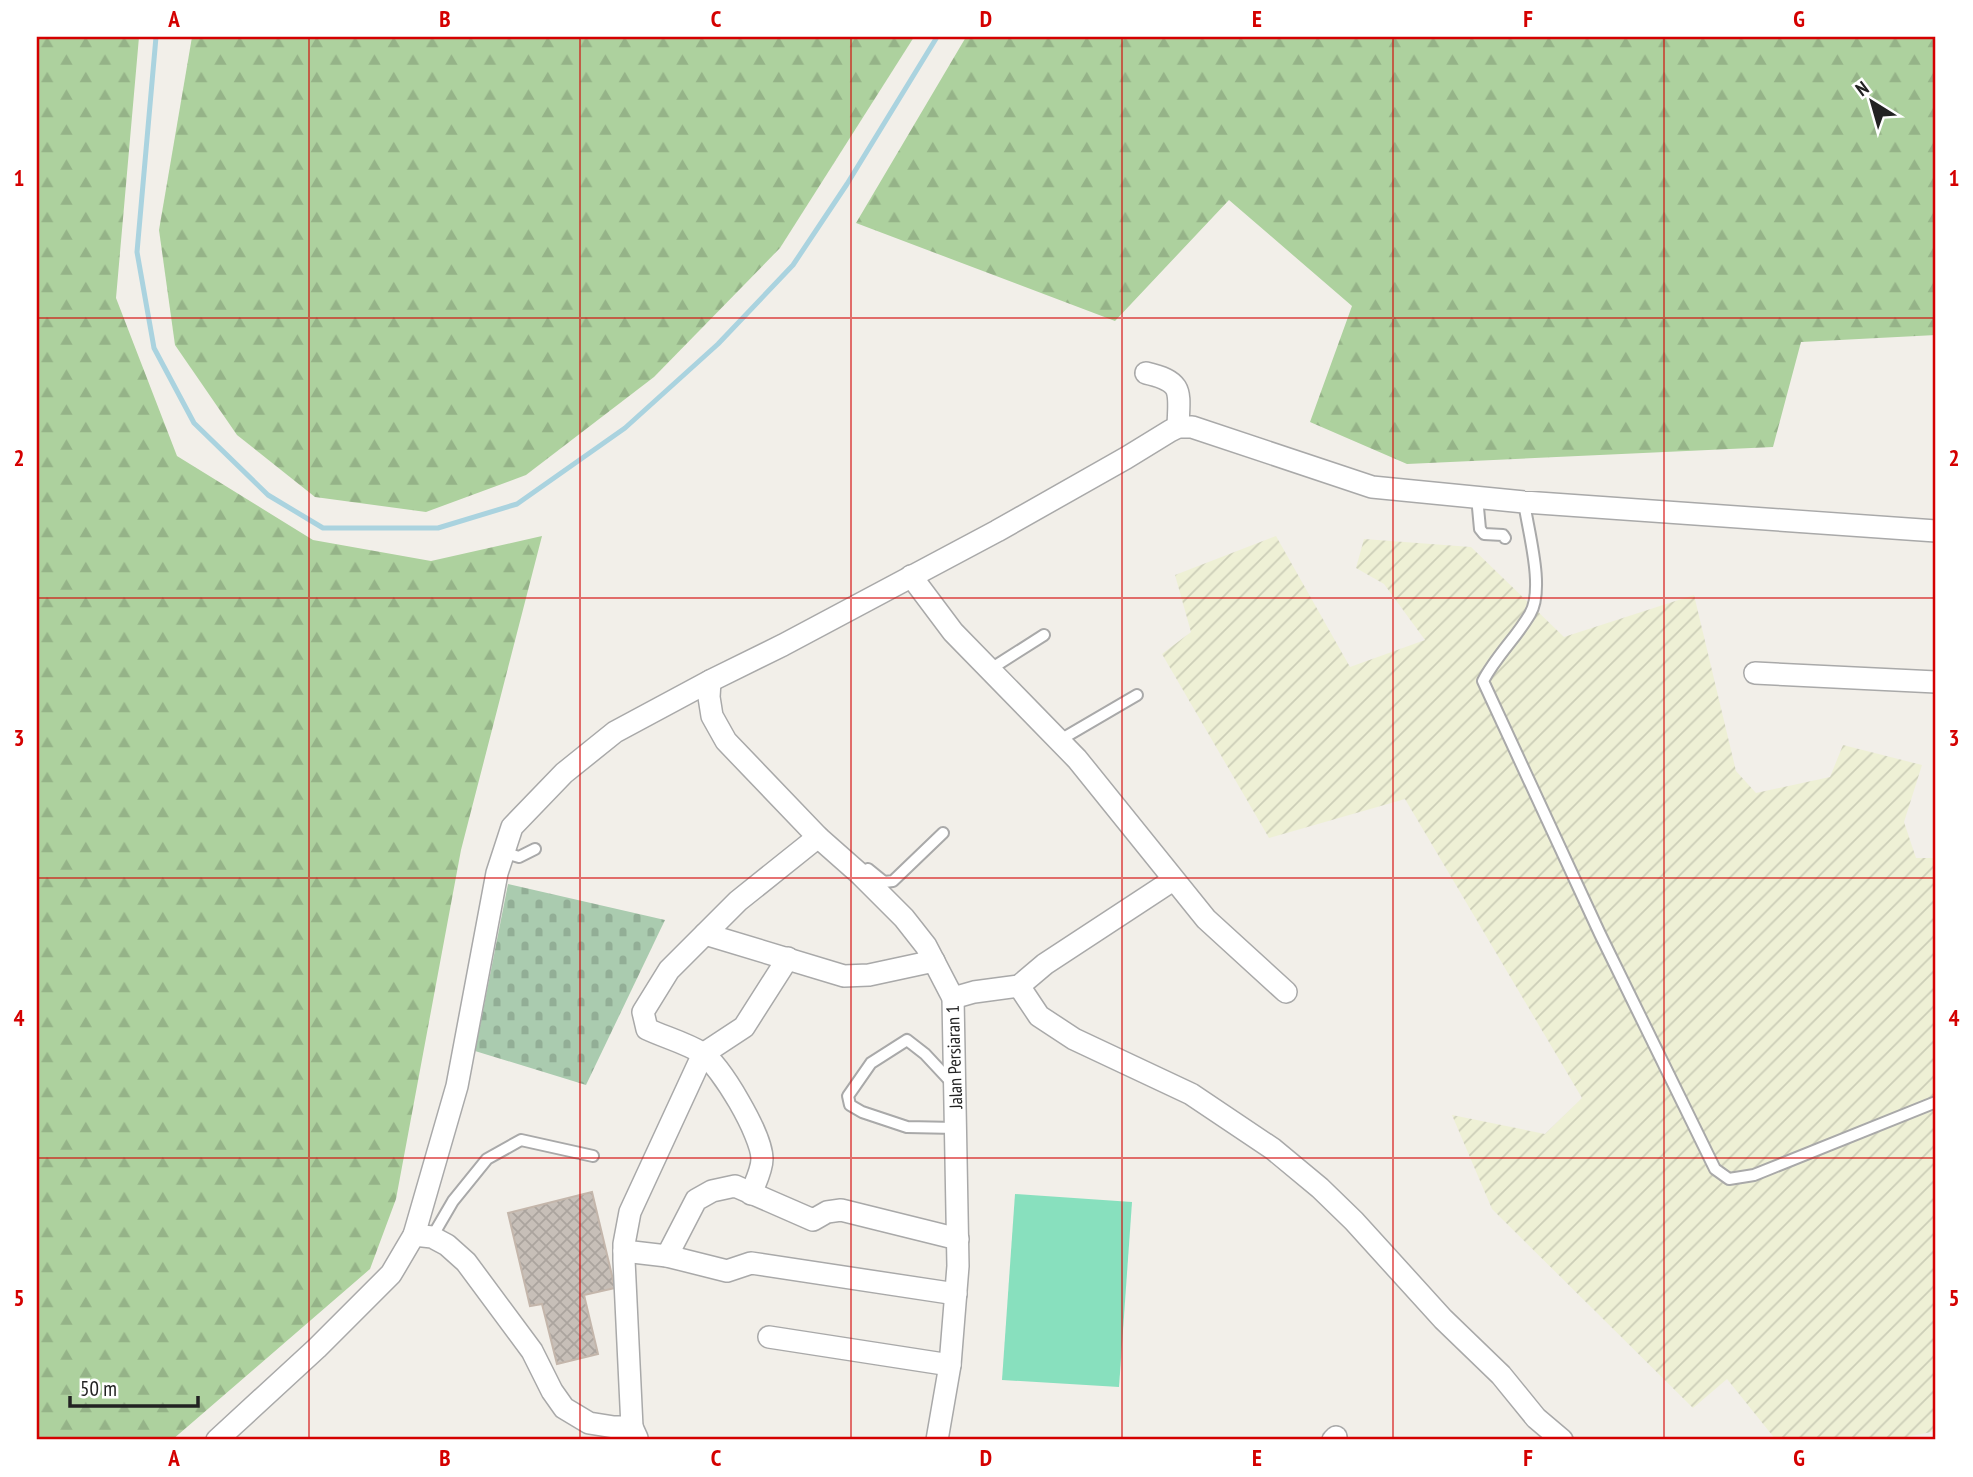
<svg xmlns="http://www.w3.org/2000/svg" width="1973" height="1477" font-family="'PT Sans Narrow',sans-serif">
<defs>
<pattern id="farmland-furrows" width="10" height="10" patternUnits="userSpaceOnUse" patternTransform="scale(1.75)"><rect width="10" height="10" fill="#eef0d5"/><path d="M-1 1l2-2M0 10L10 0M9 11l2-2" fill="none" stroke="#ccceb7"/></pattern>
<pattern id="forest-firs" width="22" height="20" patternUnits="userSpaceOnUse" patternTransform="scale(1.75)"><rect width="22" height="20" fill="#add19e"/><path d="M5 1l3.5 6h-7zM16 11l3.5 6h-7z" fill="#95b388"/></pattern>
<pattern id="cemetery-stones" width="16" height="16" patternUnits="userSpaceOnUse" patternTransform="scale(1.75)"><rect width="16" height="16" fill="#aacbaf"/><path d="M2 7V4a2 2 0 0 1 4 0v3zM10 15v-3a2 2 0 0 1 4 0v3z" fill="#92ae96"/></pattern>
<pattern id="building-cross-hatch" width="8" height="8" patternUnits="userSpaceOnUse" patternTransform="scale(1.75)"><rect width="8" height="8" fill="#c7bfb8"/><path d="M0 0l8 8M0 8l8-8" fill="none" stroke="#aba49e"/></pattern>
</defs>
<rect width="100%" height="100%" fill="#f2efe9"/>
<path fill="url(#farmland-furrows)" d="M1276 536 1350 667 1425 640 1384 584 1356 568 1364 539 1471 547 1564 637 1694 595 1736 771 1756 793 1830 777 1843 745 1922 765 1904 822 1916 858H1936V1431L1892 1440H1776L1727 1379 1693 1408 1492 1209 1452 1115 1545 1134 1582 1098 1405 799 1269 838 1162 654 1191 632 1175 575Z"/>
<g fill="url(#forest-firs)">
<path d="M37 37H139L116 298 177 456 313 540 431 561 542 536 461 850 396 1199 370 1269 172 1440H37Z"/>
<path d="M192 37H914L780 248 654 377 526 475 426 512 315 497 237 435 175 345 159 230Z"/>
<path d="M966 37H1936V335L1801 342 1773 447 1407 464 1310 422 1352 306 1229 200 1115 321 856 223Z"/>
</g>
<path fill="url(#cemetery-stones)" d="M508 884 665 920 586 1085 475 1051Z"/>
<path fill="#88e0be" d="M1015 1194 1132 1202 1119 1387 1002 1380Z"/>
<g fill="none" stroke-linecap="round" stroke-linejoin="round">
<path stroke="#aad3df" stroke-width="5" d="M156 37 137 252 154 348 194 423 268 495 323 528H438L517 504 625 428 718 344 793 265 847 184 937 37"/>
</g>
<path fill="url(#building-cross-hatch)" stroke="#c4b6ab" stroke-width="2" d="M592 1192 615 1288 584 1295 598 1354 557 1364 542 1304 530 1306 508 1213Z"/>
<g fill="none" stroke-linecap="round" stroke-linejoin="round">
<defs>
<g id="lane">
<path d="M1477 497 1480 529 1484 534 1503 535 1505 538"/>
<path d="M1524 502C1528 531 1545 589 1530 614 1516 638 1496 656 1483 681L1600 934 1715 1169 1729 1179 1754 1175 1936 1102"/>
<path d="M989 670 1044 635"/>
<path d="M1060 740 1137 695"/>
<path d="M502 852 519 857 535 849"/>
<path d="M868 869 884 882 893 881 943 833"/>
<path d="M953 1084 925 1054 907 1040 871 1063 848 1096 850 1105 862 1112 907 1127 956 1128"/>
<path d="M432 1237 453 1201 487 1159 521 1140 593 1156"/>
</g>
<g id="street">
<path d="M1146 373C1185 382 1179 392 1178 427"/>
<path d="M911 576 953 632 1077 759 1206 919 1286 992"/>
<path d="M1755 673 1936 682"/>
<path d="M710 681 709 697 712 716 726 741 818 837 861 875 904 918 926 946 953 998 958 1266 950 1365 937 1440"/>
<path d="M705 934 844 976 869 975 934 961"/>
<path d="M1019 986 1039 1016 1074 1039 1191 1094 1273 1149 1320 1188 1354 1221 1443 1319 1501 1375 1536 1418 1562 1440"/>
<path d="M953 998 974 992 1019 986 1045 964 1173 880"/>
<path d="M751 1194C755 1183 762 1170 762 1159 762 1135 721 1066 702 1053 686 1043 664 1037 647 1029L643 1012 669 970 738 901 818 837"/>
<path d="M414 1235 432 1237 447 1245 466 1262 532 1351 552 1391 564 1408 589 1423 614 1427H632L637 1438"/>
<path d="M624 1251 667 1256 727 1271 751 1263 956 1294"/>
<path d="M667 1256 696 1200 712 1191 735 1186 813 1220 827 1212 841 1210 958 1239"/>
<path d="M769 1337 950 1365"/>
<path d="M632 1427 624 1260V1244L630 1212 703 1054 744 1027 788 958"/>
<path d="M217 1440 317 1348 391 1274 414 1235 457 1086 497 873 512 827 564 773 615 732 710 681 783 645 997 531 1126 458 1170 431 1178 427H1192L1372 487 1524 502 1936 531"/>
<path d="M1333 1440 1336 1437"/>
</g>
</defs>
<use href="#lane" stroke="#a9a9a9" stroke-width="14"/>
<use href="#street" stroke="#a9a9a9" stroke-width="24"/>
<use href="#lane" stroke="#fff" stroke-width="10"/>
<use href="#street" stroke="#fff" stroke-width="21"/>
</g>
<path fill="none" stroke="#d40000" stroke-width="2" stroke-opacity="0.55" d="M309 37V1440M580 37V1440M851 37V1440M1122 37V1440M1393 37V1440M1664 37V1440M37 318H1936M37 598H1936M37 878H1936M37 1158H1936"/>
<g text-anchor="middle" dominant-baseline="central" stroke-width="5" stroke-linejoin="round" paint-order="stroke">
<g font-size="18" fill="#222" stroke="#fff">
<text transform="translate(954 1057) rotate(-92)">Jalan Persiaran 1</text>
</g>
</g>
<rect width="1973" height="1477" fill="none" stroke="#ffffff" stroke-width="77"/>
<g transform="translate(1872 102) rotate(323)" stroke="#ffffff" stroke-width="5" paint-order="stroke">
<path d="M0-5L12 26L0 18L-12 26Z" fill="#222222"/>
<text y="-10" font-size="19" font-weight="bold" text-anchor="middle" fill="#222222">N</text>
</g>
<path d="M70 1396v10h128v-10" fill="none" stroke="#222222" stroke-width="3.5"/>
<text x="80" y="1396" font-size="21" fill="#222222" stroke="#ffffff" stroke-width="5" paint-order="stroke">50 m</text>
<rect x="38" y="38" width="1896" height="1400" fill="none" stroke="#d40000" stroke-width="2.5"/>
<g font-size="23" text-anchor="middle" font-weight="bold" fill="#d40000">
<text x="174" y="27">A</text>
<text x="445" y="27">B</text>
<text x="716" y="27">C</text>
<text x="986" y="27">D</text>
<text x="1257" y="27">E</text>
<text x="1528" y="27">F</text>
<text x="1799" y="27">G</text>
<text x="19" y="186">1</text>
<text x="1954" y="186">1</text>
<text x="19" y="466">2</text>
<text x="1954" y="466">2</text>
<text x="19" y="746">3</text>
<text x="1954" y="746">3</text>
<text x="19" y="1026">4</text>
<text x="1954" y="1026">4</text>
<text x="19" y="1306">5</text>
<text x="1954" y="1306">5</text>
<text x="174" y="1466">A</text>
<text x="445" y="1466">B</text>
<text x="716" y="1466">C</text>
<text x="986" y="1466">D</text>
<text x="1257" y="1466">E</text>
<text x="1528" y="1466">F</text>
<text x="1799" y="1466">G</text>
</g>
</svg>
